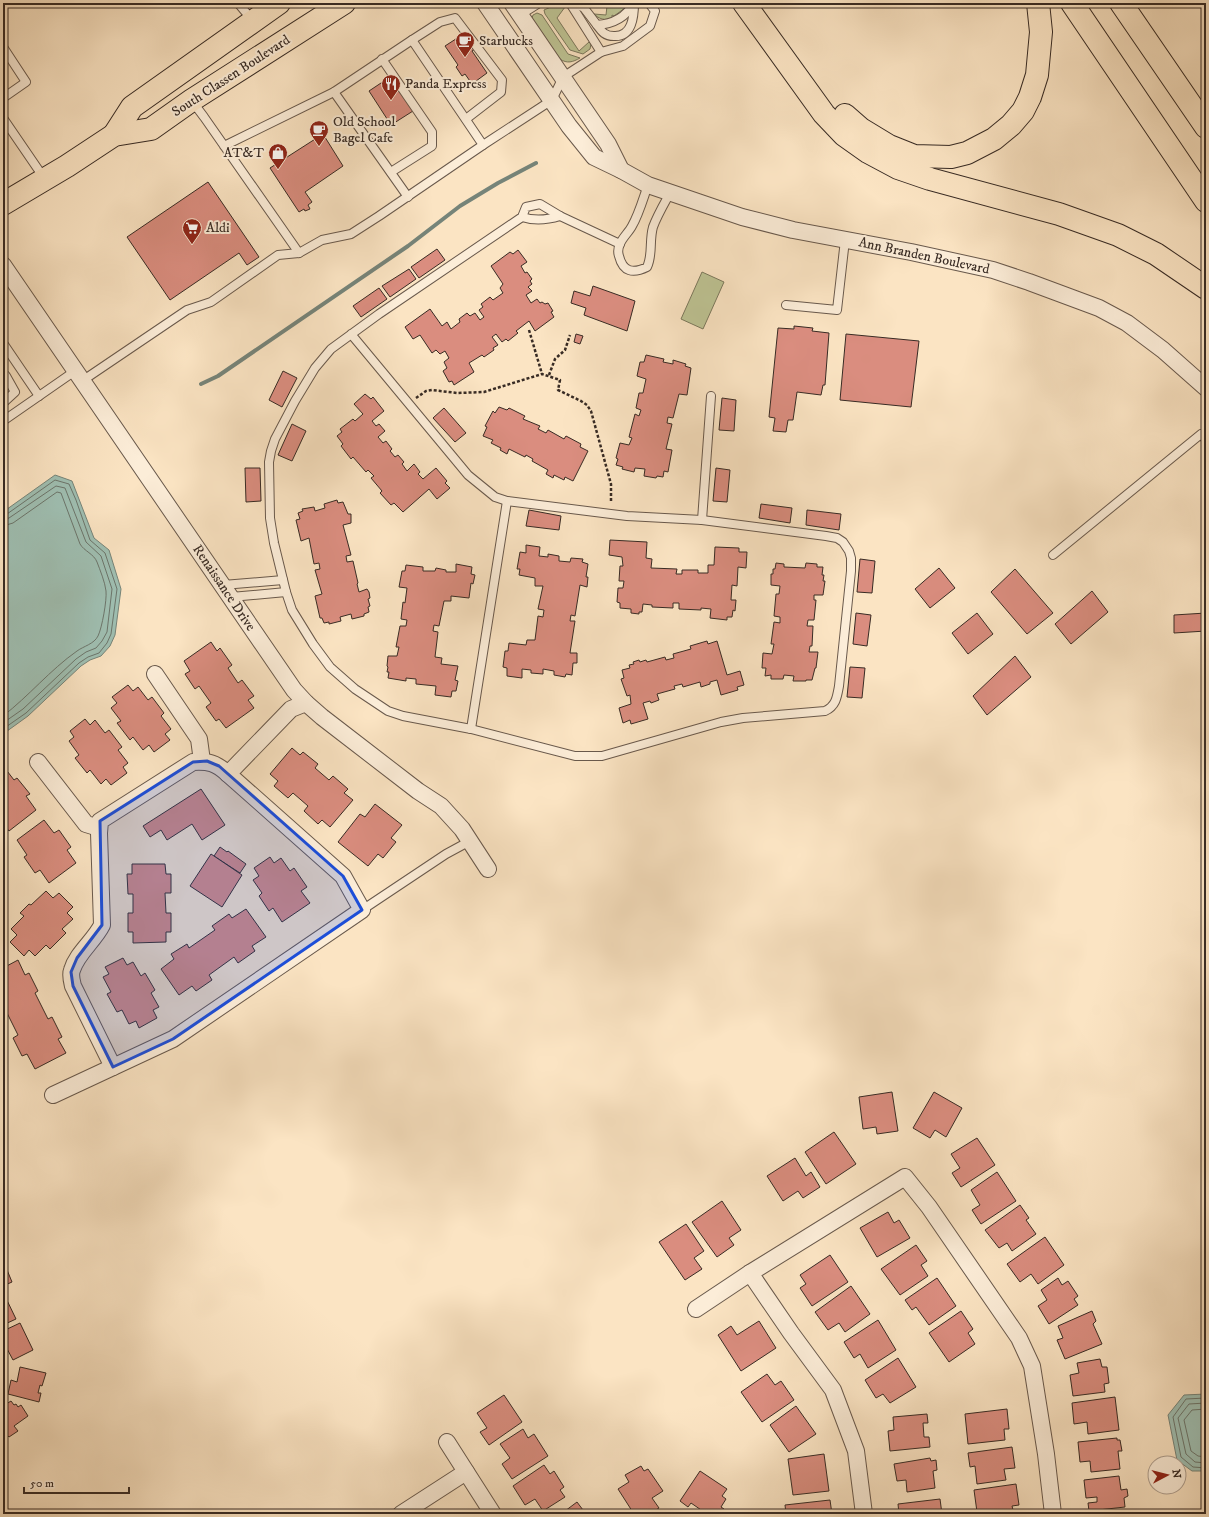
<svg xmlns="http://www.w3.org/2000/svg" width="1209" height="1517" font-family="'IM FELL DW Pica',serif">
<rect width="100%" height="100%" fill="#fbe4c3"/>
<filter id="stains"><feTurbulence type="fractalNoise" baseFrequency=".005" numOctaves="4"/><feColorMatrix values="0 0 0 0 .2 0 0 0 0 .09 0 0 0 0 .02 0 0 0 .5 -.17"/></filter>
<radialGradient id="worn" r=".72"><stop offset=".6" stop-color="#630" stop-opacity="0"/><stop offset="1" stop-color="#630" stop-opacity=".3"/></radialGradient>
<g fill="#bec494" stroke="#7b785c">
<path d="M611 3H628L625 8 614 16 612 15V18C605 21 599 19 594 14L606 15 607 6Z"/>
<path d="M562 4 564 5 565 7 557 18 579 51 589 42 591 44 590 49 583 54 570 50 545 14 544 10 553 6Z"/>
<path d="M537 13 542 15 568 54 580 58C573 62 567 64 560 59L532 18 533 15Z"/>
<path d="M702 272 724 282 703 329 681 319Z"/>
</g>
<g fill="#9fbfb2" stroke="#768479">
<path d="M55 475 72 481 94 538 109 550 121 589 115 635 110 646 101 656 90 660 81 666 28 716 3 734V512Z"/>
<path d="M1206 1394V1471H1192L1177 1460 1168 1415 1184 1395Z"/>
</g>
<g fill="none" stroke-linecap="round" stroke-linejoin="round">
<g stroke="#6c756b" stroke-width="1">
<path d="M3 515 7 514 55 480 69 484 76 500 90 540 105 553 117 589 111 634 107 643 99 653 88 657 79 663 26 713 3 729"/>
<path d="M3 520 9 518 56 486 65 488 86 542 101 556 112 589 107 632 102 641 96 648 86 652 76 659 23 709 3 723"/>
<path d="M3 526 13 523 57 492 61 493 80 544C84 551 94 554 97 562 100 570 105 582 106 591 107 600 102 628 98 636 94 644 84 646 77 651 50 670 29 696 3 716"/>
<path d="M1206 1398 1186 1399 1173 1417 1181 1457 1193 1467 1206 1468"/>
<path d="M1206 1403 1189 1404 1178 1418 1186 1454 1195 1462 1206 1463"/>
<path d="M1206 1409 1192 1410 1184 1420 1191 1451 1198 1456 1206 1457"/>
</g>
<path stroke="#768479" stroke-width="4" d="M201 384 218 376 408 246 460 206 498 183 536 163"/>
</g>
<g fill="#da8d7f" stroke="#382b24">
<path d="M462 35 468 44 471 43 475 49 472 51 487 73 472 84 465 74 462 76 456 67 458 65 445 46Z"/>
<path d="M390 77 413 111 391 125 369 91Z"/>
<path d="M323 134 343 166 305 192 312 202 308 205 310 209 305 211 304 209 299 212 270 168Z"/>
<path d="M208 182 259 257 247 265 239 253 170 300 127 237Z"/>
<path d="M437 249 445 260 419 278 411 267Z"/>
<path d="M518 250 527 262 521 266 525 273 527 272 532 279 530 281 532 284 528 287 532 291 526 295 531 303 537 299 540 303 542 302 545 304 548 303 553 311 551 312 554 317 535 331 529 321 516 331 518 333 508 341 506 339 502 342 496 334 492 337 498 345 493 348 494 350 484 357 482 355 469 363 474 372 454 385 452 381 449 382 443 371 447 368 444 362 449 358 445 351 440 354 436 350 432 353 420 335 413 339 405 327 430 309 442 326 447 322 451 329 460 322 459 319 467 313 470 316 475 313 480 320 484 317 479 310 483 307 481 304 490 297 493 300 503 293 500 288 503 284 491 266 510 252 513 254Z"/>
<path d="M409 269 416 279 390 297 382 286Z"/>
<path d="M593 286 635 301 627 331 584 315 586 308 571 303 574 291 590 296Z"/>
<path d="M379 288 387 299 361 317 353 306Z"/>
<path d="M794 326 813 328 812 331 829 333 825 385H823L821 395 797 392 793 420H788L786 432 773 431 775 418 769 417 778 328 794 329Z"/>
<path d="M576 334 583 336 580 344 574 342Z"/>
<path d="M846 334 919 341 911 407 840 400Z"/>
<path d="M646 355 664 359 663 362 673 364V360L686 364 685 366 691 368 687 395 679 394 673 418 668 417 667 423 672 424 666 449 672 450 668 472 664 471 663 477 657 476 656 478 644 476 645 469 635 468 634 472 622 469 623 467 616 465 618 459 616 458 620 443 629 445 632 438 629 437 635 414 639 416 641 410 636 408 639 393H643L646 379 637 376 640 362H644Z"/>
<path d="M283 371 297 378 282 407 269 400Z"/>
<path d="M365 394 371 399 373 397 384 411 372 421 376 426 379 424 385 431 378 437 383 443 386 441 392 449 390 451 395 457 398 455 404 462 402 464 407 471 414 464 420 472 418 474 423 479 436 468 447 481 445 483 450 488 437 499 429 489 403 512 394 503 391 505 380 493 382 491 371 478 374 476 368 470 366 472 353 457 351 459 341 446 343 444 337 436 342 432 340 429 353 419 355 421 363 414 354 404Z"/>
<path d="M722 398 736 400 734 431 719 430Z"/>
<path d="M499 407 507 410 509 408 525 416 523 419 540 426 538 429 546 433 548 430 564 439 566 436 581 444 580 447 588 451 573 481 565 477 564 480 554 475 553 478 546 474 548 470 532 461 533 459 526 455 525 457 509 449 507 454 500 450 501 448 491 443 493 440 483 436 487 427 485 426 493 411 495 413Z"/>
<path d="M444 408 466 433 455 442 433 418Z"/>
<path d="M292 424 306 431 292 461 278 455Z"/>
<path d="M245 468H260L261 501 246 502Z"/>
<path d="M716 468 730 470 727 502 713 501Z"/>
<path d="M337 500 338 503 343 502 348 514H351V523L343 525 351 555 346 556 347 562 353 561 358 583 357 584 359 592 367 589 369 592 370 598 368 599 370 606 368 607 369 612 364 614V616L352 619 351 614 340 617 341 621 329 624V622L324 623 322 618H320L315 596 322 594 315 570 320 569 319 563 314 564 309 538 301 541 296 520 300 519 298 513 303 511 302 509 314 507 315 511 325 508 324 504Z"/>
<path d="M761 504 792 508 790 523 759 518Z"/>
<path d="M529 510 561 516 559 530 526 526Z"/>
<path d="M807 510 841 514 839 530 806 525Z"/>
<path d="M610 540 647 542 646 558 652 559 651 568 677 569 676 574H682V570H698V573H708V565H714L715 547 739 548V552H747L746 568 738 567 737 586 732 585 731 600H736L735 611 733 610 732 617H727V620L710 618 711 609 701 608V610L679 609V603H673V608L652 607V605L643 604 642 612H639V614L631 613V609L620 608V603L617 602 618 588H623L624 581H619L620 566H623L622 557 609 555Z"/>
<path d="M526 545 540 547 539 556 548 557V554L559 556V561L570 562 571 558 583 559 582 562 588 564 586 577H588L587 587 580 585 575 616 571 615 570 621H575L570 653H577V663H573L572 675 566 674 565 677 554 675V671L543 669V674L531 673V670L522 669V678L507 676V668L503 667 505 651H508L509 643 526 645 527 640H535L538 616 543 617 544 610 538 609 543 586H535V578L519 575 520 569H517L520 552 526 553Z"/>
<path d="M860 559 875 561 872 593 857 592Z"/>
<path d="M776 563 784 564V567L805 568 806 563 817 564V567H823L822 575H824L823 581H825L823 595H814V600H816L814 620H808L807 626H813L812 646H810L809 652H818L816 668H815L812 680H806V681H793L794 676 784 675 783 679H771V675L765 676 766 668H762L763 653 772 654 774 644H771L774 622 780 623V617L774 616 776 594H779L780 586 771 585V574H773V569H775Z"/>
<path d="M456 564 472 567 471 574 475 575 473 584 471 583 469 598 451 596V601H444L439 626 434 625 433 631 438 632 435 657 442 658 441 664 458 666 455 680 458 681 456 691H452L451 697 435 695 436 686 416 684V679L406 678V681L388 678 389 672H387L388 667 387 666 388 656H397L399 647H396L400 626H406L407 620 401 619 403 602 405 603 407 588 399 587 402 571H405L406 565 423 567V571H435L436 568 446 570V572H456Z"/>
<path d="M939 568 955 588 930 608 915 589Z"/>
<path d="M1015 569 1053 613 1027 634 991 592Z"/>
<path d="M1092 591 1108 612 1071 644 1055 624Z"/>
<path d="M856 613 871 615 867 646 853 644Z"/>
<path d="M977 613 993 634 968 654 952 633Z"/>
<path d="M1206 613V631L1174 633V615Z"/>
<path d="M707 641 708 644 717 641 727 675 740 671 744 685 737 687 738 690 721 695 717 680 710 682V684L701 687 700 682 683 687 682 684 674 686 675 689 657 694 659 700 651 703 650 701 643 703 648 719 631 724 630 720 623 723 619 708 631 704 630 695 627 696 621 679 624 678 622 670 630 668 629 665 634 664 633 662 639 660 640 662 646 660 647 662 665 657 666 660 674 658 673 654 691 649 690 646Z"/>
<path d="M211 642 217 651 220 648 232 665 228 668 238 683 242 680 254 696 248 700 254 708 226 728 219 719 216 721 206 707 211 703 199 686 195 689 185 674 190 671 184 661Z"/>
<path d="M1015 656 1031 677 987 715 973 696Z"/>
<path d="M850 667 865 668 862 698 847 697Z"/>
<path d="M128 685 133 691 138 687 148 700 152 697 164 713 161 716 171 729 165 734 170 740 154 752 149 745 143 750 133 737 130 740 117 723 121 721 111 708 117 703 112 697Z"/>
<path d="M85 719 90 725 95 720 105 733 109 730 122 747 118 750 128 763 123 767 127 773 111 785 106 779 101 784 90 770 87 773 75 758 79 755 69 741 74 737 70 731Z"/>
<path d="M292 748 300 755 303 752 318 764 315 768 329 780 333 776 348 789 344 793 353 800 330 827 322 820 318 824 304 811 308 806 293 793 288 798 274 786 278 781 270 774Z"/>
<path d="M4 767 14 780 17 778 30 794 26 796 36 810 9 831 3 823Z"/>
<path d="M201 789 225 825 202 840 192 824 167 840 161 830 150 837 143 826Z"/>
<path d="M375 804 402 825 391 838 396 842 383 858 378 854 368 866 338 842 360 814 365 817Z"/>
<path d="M44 820 54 833 59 830 71 847 67 850 76 863 49 883 40 870 35 873 24 857 27 855 17 840Z"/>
<path d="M220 847 227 852 228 851 246 864 240 873 214 856Z"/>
<path d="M211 854 242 875 222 907 190 886Z"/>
<path d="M270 857 274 863 281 858 290 871 294 868 307 887 301 891 310 903 282 922 273 908 269 911 259 896 262 893 253 880 259 876 254 868Z"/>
<path d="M132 864H165L166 874H171V893H165L166 913H171V932H166V942L133 943V932H128V913H133V894H128L127 874H132Z"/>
<path d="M46 891 53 898 59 893 73 907 67 913 73 919 62 929 66 933 50 949 46 945 35 956 29 950 24 956 10 942 17 935 11 929 24 916 20 913 29 904 31 905Z"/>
<path d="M246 909 266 937 252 946 255 951 238 963 234 957 209 975 212 980 196 991 192 986 179 995 161 969 174 959 171 954 187 944 189 948 215 930 212 926 229 914 232 918Z"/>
<path d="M123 958 127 965 133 962 141 976 145 973 155 990 151 993 159 1007 153 1010 157 1018 139 1028 136 1021 129 1024 122 1010 117 1012 107 994 111 992 103 977 109 974 105 967Z"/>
<path d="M18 960 25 975 29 973 38 991 35 993 48 1019 52 1017 62 1037 58 1039 66 1053 35 1069 27 1054 22 1056 13 1038 18 1035 4 1007 3 1008V968Z"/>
<path d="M892 1092 898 1131 877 1134 876 1127 863 1129 859 1097Z"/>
<path d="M934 1092 962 1108 946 1137 935 1130 930 1138 913 1128Z"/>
<path d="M834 1132 856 1164 826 1184 805 1152Z"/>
<path d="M977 1138 995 1165 961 1187 952 1173 960 1168 951 1154Z"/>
<path d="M795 1158 806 1176 811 1172 820 1187 803 1198 798 1191 783 1201 767 1176Z"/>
<path d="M997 1172 1016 1201 981 1224 972 1210 980 1205 971 1190Z"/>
<path d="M722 1201 741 1230 729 1238 734 1245 717 1257 692 1222Z"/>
<path d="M1020 1205 1029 1218 1026 1220 1036 1234 1012 1251 1007 1243 999 1248 985 1230Z"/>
<path d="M888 1212 894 1223 899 1220 910 1238 877 1257 860 1228Z"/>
<path d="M686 1224 704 1251 694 1258 702 1269 685 1280 659 1242Z"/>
<path d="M1045 1237 1064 1265 1038 1284 1031 1274 1020 1282 1007 1264Z"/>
<path d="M916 1245 927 1261 921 1265 928 1276 900 1295 881 1269Z"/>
<path d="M830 1255 848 1282 812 1306 800 1288 806 1284 800 1275Z"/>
<path d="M5 1265 12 1282 3 1286V1266Z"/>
<path d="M937 1278 956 1306 929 1325 916 1307 912 1310 905 1300Z"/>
<path d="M1058 1278 1062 1285 1068 1281 1078 1296 1074 1299 1078 1305 1049 1324 1038 1306 1047 1300 1041 1290Z"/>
<path d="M851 1286 870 1314 845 1332 839 1323 828 1330 815 1312Z"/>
<path d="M3 1292 16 1319 3 1325Z"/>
<path d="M961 1311 973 1329 968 1333 975 1344 949 1362 929 1333Z"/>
<path d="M1092 1311 1096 1321 1093 1324 1102 1344 1065 1359 1057 1340 1063 1338 1058 1326Z"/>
<path d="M878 1320 896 1350 868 1368 860 1354 854 1358 844 1342Z"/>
<path d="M759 1321 776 1348 741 1371 718 1335 731 1326 737 1335Z"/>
<path d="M20 1323 33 1350 13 1360 5 1345 3 1346V1331Z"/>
<path d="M898 1358 916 1387 890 1403 883 1394 876 1398 865 1380Z"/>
<path d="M1100 1359 1102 1367H1107L1109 1383 1104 1384 1105 1392 1073 1396 1070 1375 1079 1373 1077 1363Z"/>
<path d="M20 1367 46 1373 42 1386 40 1385 38 1393H41L39 1402 8 1394 11 1380 17 1382Z"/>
<path d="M767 1374 775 1385 781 1381 794 1400 762 1422 741 1392Z"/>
<path d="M504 1395 522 1422 489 1445 480 1432 487 1428 477 1413Z"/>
<path d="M1115 1397 1119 1430 1088 1434 1087 1422 1074 1424 1072 1403Z"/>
<path d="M11 1401 14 1405 16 1404 18 1407 21 1405 28 1416 14 1426 18 1431 9 1437 6 1434 3 1436V1406Z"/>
<path d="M796 1406 816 1434 789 1452 770 1425Z"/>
<path d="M1007 1409 1009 1429H1004L1005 1440 968 1444 965 1414Z"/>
<path d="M927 1414 928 1423H923L924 1437H929L930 1447 890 1451 888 1431 894 1430 893 1417Z"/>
<path d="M523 1429 528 1438 534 1434 548 1456 512 1479 502 1464 510 1458 500 1444Z"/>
<path d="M1117 1438V1440H1120L1122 1451H1118L1120 1469 1091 1472 1090 1461 1080 1462 1078 1442Z"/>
<path d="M1012 1447 1015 1468 1004 1469 1006 1480 977 1484 975 1466 970 1467 968 1453Z"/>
<path d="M824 1454 829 1491 793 1495 788 1459Z"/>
<path d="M930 1458 931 1461 936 1460 937 1470 933 1471 935 1488 907 1492 906 1480 897 1481 894 1464Z"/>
<path d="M544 1465 550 1474 554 1471 564 1487 560 1490 565 1497 543 1511 535 1499 525 1505 513 1486Z"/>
<path d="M641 1466 644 1471 648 1469 663 1491 652 1498 659 1508 649 1514H634L618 1489 629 1482 625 1475Z"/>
<path d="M700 1471 727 1489 722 1496 726 1499 721 1507 724 1509 720 1514H707L691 1503 688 1507 680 1501Z"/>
<path d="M1119 1476 1121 1490 1127 1489 1128 1496 1124 1498 1125 1507 1089 1511 1088 1503 1097 1502V1497L1086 1498 1084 1480Z"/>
<path d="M1016 1484 1019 1505 1012 1506 1014 1514H982V1512H977L974 1490Z"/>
<path d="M940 1499 942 1514H899L898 1504Z"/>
<path d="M830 1500 832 1514H786L785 1505Z"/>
<path d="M577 1502 586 1514H561Z"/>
</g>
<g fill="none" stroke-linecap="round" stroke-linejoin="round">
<defs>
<g id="lane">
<path d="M238 3 253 21"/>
<path d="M570 3 601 52"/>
<path d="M574 3 584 8 597 25C613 24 626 17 634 3"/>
<path d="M520 15 539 3"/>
<path d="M597 25C602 32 605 36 614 36 632 37 634 17 634 3"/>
<path d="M412 40 440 22 455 18 502 80 501 92 466 119"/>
<path d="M3 47 26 82 3 98"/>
<path d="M382 59 432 132V146L391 172"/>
<path d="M334 92 408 197"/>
<path d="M192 101 204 117 299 253 322 240 351 234 379 216 483 145 412 40 334 92 224 146"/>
<path d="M3 118 44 178"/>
<path d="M483 145 552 100 563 77 601 52 623 46 650 26 655 11 649 3"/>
<path d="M648 185C643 199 639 214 632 226 629 232 622 238 620 244 618 248 618 253 619 256 623 272 633 274 647 267 653 255 649 241 653 227 657 216 664 204 670 193"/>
<path d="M522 217C534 221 547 220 560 216"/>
<path d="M786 305 837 310 845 240"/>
<path d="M351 334 468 475 495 497 507 501 627 516 702 520 826 536 837 538 843 542 849 551 851 558V571L839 686C837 697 836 706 825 711L743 718 721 722 602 756H575L471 729 403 716 388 711 355 689 330 667 313 644 292 610 286 592 274 543 270 518 269 462 271 451 275 439 295 401 315 368 331 349 379 314 522 217 526 207 540 204 560 216 620 244"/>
<path d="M3 343 39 396"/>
<path d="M82 381 187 310 211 302 278 255 299 253"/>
<path d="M3 389 5 375"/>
<path d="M3 403 15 392 6 376"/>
<path d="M3 421 75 371"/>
<path d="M702 520 711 396"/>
<path d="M1053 555 1201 434 1206 440"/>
<path d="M223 585 283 580"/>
<path d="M231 597 286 592"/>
<path d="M471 729 507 501"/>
<path d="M362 910 446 854 470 841"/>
</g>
<g id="street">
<path d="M485 3 569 126 594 157 621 170 648 185 742 217 793 230 911 252 993 270 1029 282 1099 308 1127 323 1163 350 1206 388"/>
<path d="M512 3 608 144 621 170"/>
<path d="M3 265 294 690 306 703 322 717 418 791 441 806 462 829 488 869"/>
<path d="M155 674 199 739 202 761"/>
<path d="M38 762 86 824 99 828"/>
<path d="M113 1067 73 986C72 982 70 975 72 970 77 953 94 941 102 925L99 833 100 821 193 762C209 761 216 763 228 774"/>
<path d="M53 1095 173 1039 362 910 343 876 228 774 291 709 306 703"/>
<path d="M696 1309 750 1273"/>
<path d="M447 1442 493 1514"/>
<path d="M401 1514 466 1472"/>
<path d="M864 1514 856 1451 833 1390 791 1333 750 1273 905 1177 929 1207 1019 1338 1032 1366 1046 1454 1053 1514"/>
</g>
<g id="primary">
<path d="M114 135 132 107 279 3"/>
<path d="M3 204 67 166 114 135 151 129 192 100 344 3"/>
</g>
<g id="highway">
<path d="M744 3 824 114 844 135 868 152 898 168 930 179 1059 214 1118 235 1156 254 1206 288"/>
<path d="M1072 3 1206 201"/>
<path d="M1121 3 1206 127"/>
<path d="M845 115 861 129 889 146 914 156 951 157 967 153 994 139 1011 125 1023 111 1030 97 1037 75 1041 32 1038 3"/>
</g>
</defs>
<use href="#lane" stroke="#69594c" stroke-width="10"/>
<use href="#street" stroke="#69594c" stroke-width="18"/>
<use href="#primary" stroke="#382b24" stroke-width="24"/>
<use href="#highway" stroke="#382b24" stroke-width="24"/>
<g stroke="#382b24" stroke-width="2.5" stroke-dasharray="3 2" stroke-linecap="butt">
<path d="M529 330 542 374"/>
<path d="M549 375 555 359 565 350 570 335"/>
<path d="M416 398 426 391 432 390 457 393 484 392 542 374 560 380 558 390 581 401 587 405 591 411 611 484V503"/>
</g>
<use href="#lane" stroke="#fcedd8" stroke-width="8"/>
<use href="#street" stroke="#fcedd8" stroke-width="16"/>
<use href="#primary" stroke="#fbe4c3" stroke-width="22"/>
<use href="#highway" stroke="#fbe4c3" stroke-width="22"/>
</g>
<path fill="#1d4ed8" fill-opacity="0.2" stroke="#1d4ed8" stroke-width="3" stroke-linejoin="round" d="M207 761 219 766 343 876 362 910 173 1039 113 1067 73 986 71 972 77 958 102 925 100 821 193 762Z"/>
<defs>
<symbol id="cafe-pin" viewBox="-11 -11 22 30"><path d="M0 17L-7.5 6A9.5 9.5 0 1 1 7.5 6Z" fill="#8f2418" stroke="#fcedd8"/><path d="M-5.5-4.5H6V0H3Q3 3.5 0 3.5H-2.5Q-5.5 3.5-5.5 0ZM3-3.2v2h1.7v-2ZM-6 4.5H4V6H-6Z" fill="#fff"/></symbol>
<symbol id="restaurant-pin" viewBox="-11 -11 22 30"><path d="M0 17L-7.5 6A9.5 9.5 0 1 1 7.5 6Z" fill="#8f2418" stroke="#fcedd8"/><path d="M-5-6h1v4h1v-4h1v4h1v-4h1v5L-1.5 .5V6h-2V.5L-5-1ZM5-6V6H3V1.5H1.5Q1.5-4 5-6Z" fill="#fff"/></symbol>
<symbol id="shop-pin" viewBox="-11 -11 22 30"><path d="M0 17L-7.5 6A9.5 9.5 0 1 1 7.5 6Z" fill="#8f2418" stroke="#fcedd8"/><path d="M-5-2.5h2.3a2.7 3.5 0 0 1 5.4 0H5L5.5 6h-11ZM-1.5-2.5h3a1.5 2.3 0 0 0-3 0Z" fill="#fff"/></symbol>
<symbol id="supermarket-pin" viewBox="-11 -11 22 30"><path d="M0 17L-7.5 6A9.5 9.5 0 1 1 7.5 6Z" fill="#8f2418" stroke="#fcedd8"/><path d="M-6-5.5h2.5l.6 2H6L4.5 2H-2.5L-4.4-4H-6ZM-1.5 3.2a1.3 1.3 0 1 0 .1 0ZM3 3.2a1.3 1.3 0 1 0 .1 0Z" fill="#fff"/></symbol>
</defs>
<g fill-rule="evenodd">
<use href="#cafe-pin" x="454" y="30" width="22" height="30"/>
<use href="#restaurant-pin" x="380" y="73" width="22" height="30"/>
<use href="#cafe-pin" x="308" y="119" width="22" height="30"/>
<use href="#shop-pin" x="267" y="142" width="22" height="30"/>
<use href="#supermarket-pin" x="181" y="217" width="22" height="30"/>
</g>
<g text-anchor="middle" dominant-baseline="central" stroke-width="4" stroke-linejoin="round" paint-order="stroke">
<g font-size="14" fill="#382b24" stroke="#fcedd8" text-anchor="start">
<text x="479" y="41">Starbucks</text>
<text x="405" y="84">Panda Express</text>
<text x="333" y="122">Old School<tspan x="333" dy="16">Bagel Cafe</tspan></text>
<text x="264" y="153" text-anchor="end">AT&amp;T</text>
<text x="206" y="228">Aldi</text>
</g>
<g font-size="14" fill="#382b24" stroke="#fcedd8">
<text transform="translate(231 76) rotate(-33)">South Classen Boulevard</text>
<text transform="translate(924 256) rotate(12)">Ann Branden Boulevard</text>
<text transform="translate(224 588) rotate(56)">Renaissance Drive</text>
</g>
</g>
<rect width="1209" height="1517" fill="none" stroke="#fbe4c3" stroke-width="16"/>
<rect x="4" y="4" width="1201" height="1509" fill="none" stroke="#382b24" stroke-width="2"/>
<rect x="8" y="8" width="1193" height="1501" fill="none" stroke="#382b24"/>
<g transform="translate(1167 1475) rotate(83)"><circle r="19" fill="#fcedd8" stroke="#ae9f90"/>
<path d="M0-3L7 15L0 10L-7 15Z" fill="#8f2418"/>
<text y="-6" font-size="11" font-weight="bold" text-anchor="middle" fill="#382b24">N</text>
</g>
<path d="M24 1487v6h105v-6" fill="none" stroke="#382b24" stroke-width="2"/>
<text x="30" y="1487" font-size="12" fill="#382b24" stroke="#fcedd8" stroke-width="3" paint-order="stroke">50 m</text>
<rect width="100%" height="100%" filter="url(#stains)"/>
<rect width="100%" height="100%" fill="url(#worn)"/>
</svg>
